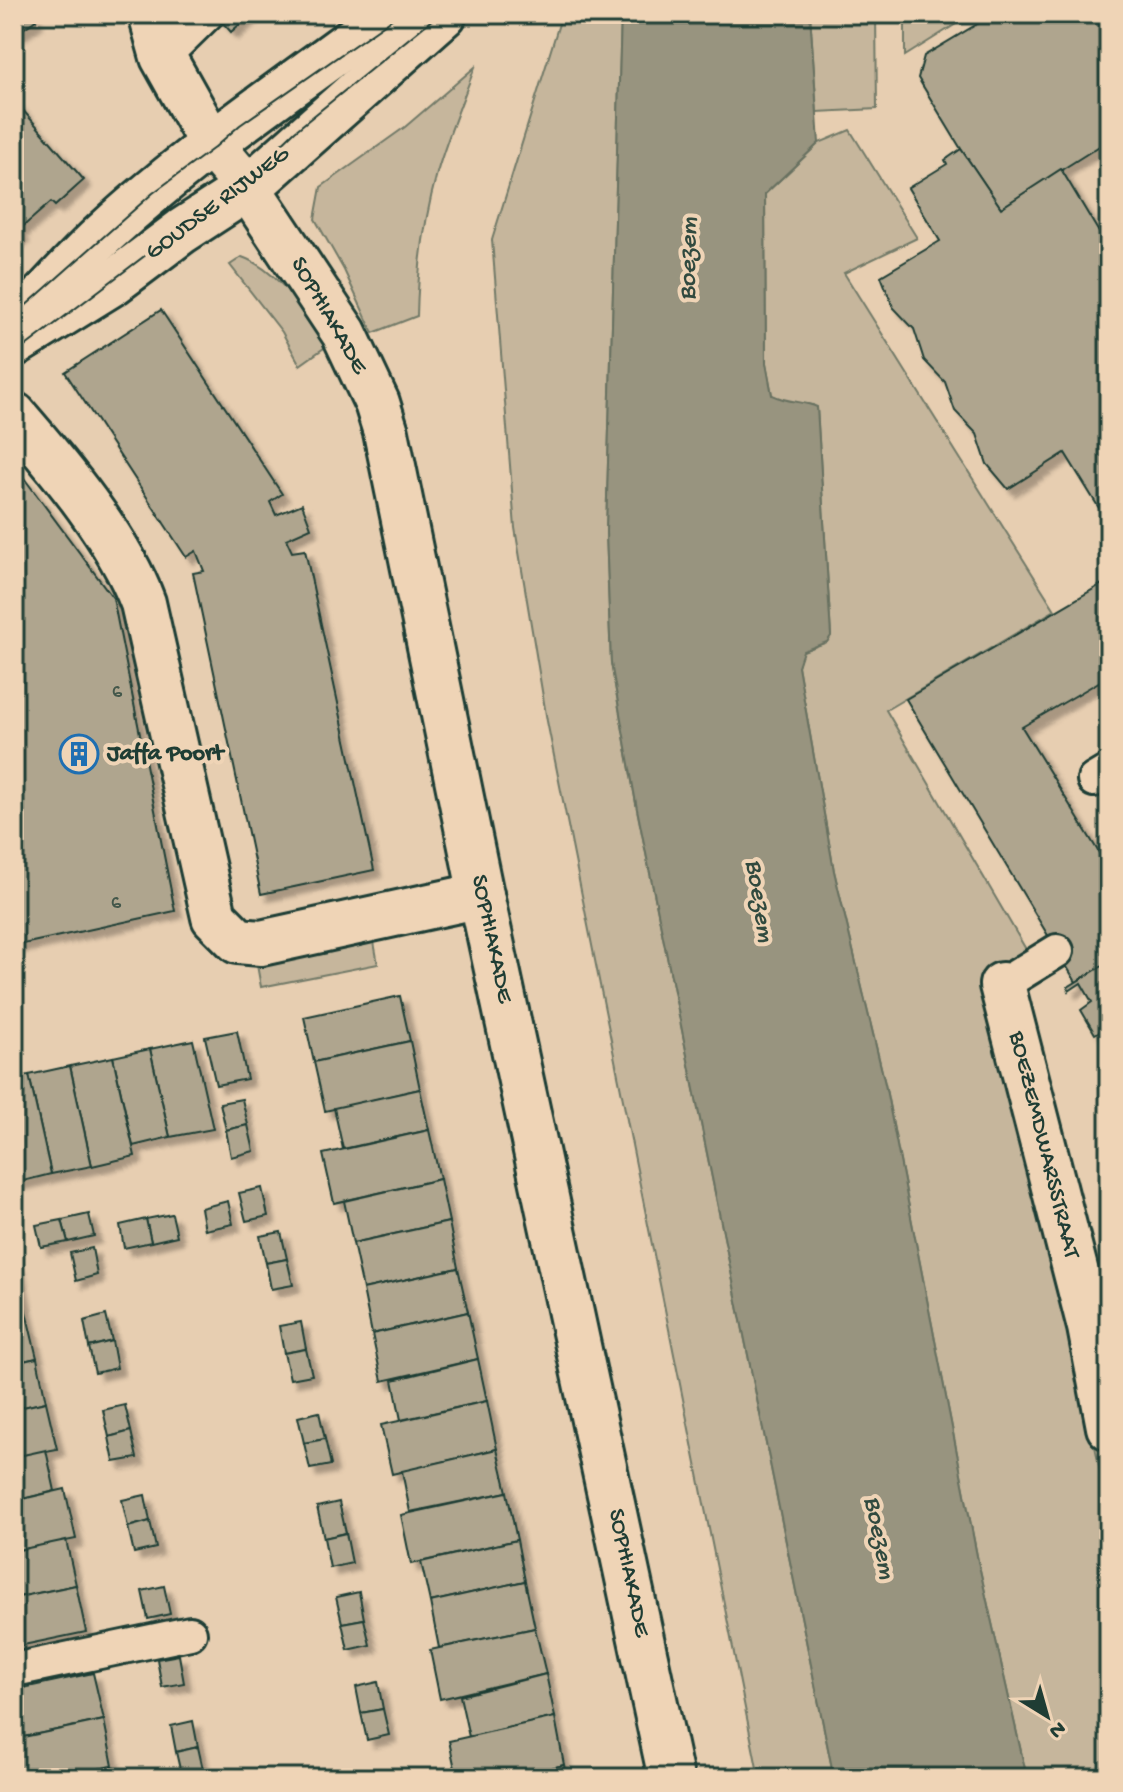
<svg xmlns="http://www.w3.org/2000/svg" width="1123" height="1792" font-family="'Gochi Hand',sans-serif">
<defs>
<filter id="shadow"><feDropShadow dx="7" dy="7" stdDeviation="2" flood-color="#0004"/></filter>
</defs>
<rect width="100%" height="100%" fill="#e7ceb1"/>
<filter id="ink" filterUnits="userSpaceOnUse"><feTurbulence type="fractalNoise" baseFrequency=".0125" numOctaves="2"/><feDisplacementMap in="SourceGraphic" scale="16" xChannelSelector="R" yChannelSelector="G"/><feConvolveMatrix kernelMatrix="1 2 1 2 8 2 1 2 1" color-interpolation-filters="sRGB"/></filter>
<g filter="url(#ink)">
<g fill="#c6b69c" stroke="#727a68" stroke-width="2">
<path d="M562 14H621L606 532 611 663 637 809 834 1778H759L547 721 515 528 492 240Z"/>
<path d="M810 14H876L877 109 817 112Z"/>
<path d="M905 14H972L905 56Z"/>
<path d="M475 67C462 102 447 138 437 173 424 220 418 267 417 316L373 333 344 270 315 219 321 187 405 127Z"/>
<path d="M850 130 917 238 844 273 1055 610 886 710 1031 958 998 1011 1053 1239 1109 1515V1778H1027L978 1561 885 1084 834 871 798 666 802 651 827 642 831 635 817 408 813 405 789 403 772 395 766 363 765 194 819 143Z"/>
<path d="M242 257C277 269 308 315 331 343L300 365 282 332 230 265Z"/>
<path d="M374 942 378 964 261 987 257 965Z"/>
</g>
<path fill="#98947f" stroke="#687161" stroke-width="2" d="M621 14H810L819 143 765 194 766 363 772 395C789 403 803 401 817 407L831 636 827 642 803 651 798 666 834 871 885 1084 978 1561 1027 1778H834L637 809 611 663 606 532Z"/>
<g fill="#afa58e" stroke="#1f3d34" stroke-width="2" filter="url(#shadow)">
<path d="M14 14H32L36 20 14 35Z"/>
<path d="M215 14H251L231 32Z"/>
<path d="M994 14H1102L1109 26V140L1001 208 961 149 918 78 924 56Z"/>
<path d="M14 100 84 180 55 206 51 202 19 230 22 235 14 242Z"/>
<path d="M961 149 1001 208 1061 169 1109 249V504L1099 508 1065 453 1008 489 987 464 977 434 955 411 945 382 924 360 914 329 893 307 881 276 940 241 908 188 947 164 945 160Z"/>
<path d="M161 310 282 494 270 502 276 515 302 504 311 528 286 539 292 552 305 550 374 870 261 894 193 573 204 571 196 551 186 557 65 372Z"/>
<path d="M24 478 113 598 175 911 14 946V487Z"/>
<path d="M1109 580V676L1022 727 1109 869V962L1076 982 906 699Z"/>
<path d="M1109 962V1030L1107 1027 1095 1034 1081 1010 1092 1002 1081 983 1069 991 1068 987Z"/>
<path d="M400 996 410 1041 314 1062 304 1017Z"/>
<path d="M237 1031 247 1079 216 1085 205 1037Z"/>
<path d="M193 1040 213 1129 170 1137 150 1049Z"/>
<path d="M410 1041 420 1089 325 1111 314 1062Z"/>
<path d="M150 1049 170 1137 133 1146 113 1057Z"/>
<path d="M113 1057 135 1156 92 1166 70 1066Z"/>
<path d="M70 1066 92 1166 51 1174 29 1075Z"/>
<path d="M29 1075 51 1174 15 1183 14 1078Z"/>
<path d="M420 1089 429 1130 343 1149 334 1108Z"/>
<path d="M242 1099 248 1125 226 1130 220 1103Z"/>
<path d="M248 1125 254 1151 231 1157 226 1130Z"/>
<path d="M429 1130 440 1179 334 1203 323 1154Z"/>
<path d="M440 1179 449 1222 353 1243 344 1201Z"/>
<path d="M262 1188 268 1216 246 1221 239 1193Z"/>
<path d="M228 1201 233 1224 205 1230 201 1208Z"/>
<path d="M89 1214 94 1236 68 1242 62 1220Z"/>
<path d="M172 1214 177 1236 151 1242 146 1219Z"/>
<path d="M146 1219 151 1242 124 1248 120 1225Z"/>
<path d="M62 1220 68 1242 41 1247 36 1225Z"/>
<path d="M449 1222 458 1268 363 1289 353 1243Z"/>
<path d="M281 1232 287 1259 266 1263 260 1236Z"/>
<path d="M92 1248 97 1275 76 1281 70 1253Z"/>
<path d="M287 1259 293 1285 271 1289 266 1263Z"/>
<path d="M14 1265H17L26 1312 14 1315Z"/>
<path d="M458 1268 468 1312 372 1334 363 1289Z"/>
<path d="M26 1312 37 1358 14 1363V1315Z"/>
<path d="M468 1312 478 1359 382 1381 372 1334Z"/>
<path d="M106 1315 112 1341 89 1347 84 1321Z"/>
<path d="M301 1322 306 1349 284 1353 279 1326Z"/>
<path d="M112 1341 117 1368 95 1373 89 1347Z"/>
<path d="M306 1349 312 1375 290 1379 284 1353Z"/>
<path d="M37 1358 46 1402 14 1409V1363Z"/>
<path d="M478 1359 487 1401 401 1420 393 1380Z"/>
<path d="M487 1401 497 1449 392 1474 381 1425Z"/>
<path d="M46 1402 57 1449 14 1457V1409Z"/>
<path d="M125 1405 131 1431 109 1437 103 1410Z"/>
<path d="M319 1412 325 1439 304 1443 298 1417Z"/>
<path d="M131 1431 137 1458 114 1462 109 1437Z"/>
<path d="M325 1439 331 1465 310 1469 304 1443Z"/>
<path d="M497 1449 507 1492 410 1512 402 1471Z"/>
<path d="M46 1450 55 1491 14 1501V1457Z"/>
<path d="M65 1489 76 1539 14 1551V1501Z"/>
<path d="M507 1492 517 1540 411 1564 401 1515Z"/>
<path d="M145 1495 150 1521 128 1527 122 1500Z"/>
<path d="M339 1502 346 1533 324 1538 317 1507Z"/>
<path d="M150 1521 156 1548 134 1553 128 1527Z"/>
<path d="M346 1533 352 1563 330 1568 324 1538Z"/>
<path d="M66 1540 76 1585 14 1598V1551Z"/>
<path d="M517 1540 525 1581 430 1602 421 1562Z"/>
<path d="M525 1581 535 1628 439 1648 430 1602Z"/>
<path d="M76 1585 86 1632 14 1647V1598Z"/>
<path d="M164 1586 170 1614 148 1619 142 1591Z"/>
<path d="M359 1592 364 1619 342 1623 336 1597Z"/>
<path d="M364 1619 370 1645 348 1650 342 1623Z"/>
<path d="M535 1628 546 1674 440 1699 430 1650Z"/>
<path d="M179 1655 184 1683 162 1687 157 1659Z"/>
<path d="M93 1673 104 1720 14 1739V1690Z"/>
<path d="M546 1674 555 1717 469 1737 460 1696Z"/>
<path d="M378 1682 383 1709 361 1713 356 1687Z"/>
<path d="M383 1709 389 1735 367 1740 361 1713Z"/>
<path d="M555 1717 564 1765 509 1778H457L449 1741Z"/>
<path d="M104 1720 113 1766 55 1778H14V1739Z"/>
<path d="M193 1721 198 1747 176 1752 171 1726Z"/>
<path d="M198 1747 204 1774 182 1778 176 1752Z"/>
<path d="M564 1765 567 1778H509Z"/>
<path d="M113 1766 116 1778H55Z"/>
</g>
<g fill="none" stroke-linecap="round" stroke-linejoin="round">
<defs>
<g id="lane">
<path d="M163 57 207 14"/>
<path d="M1094 780 1109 771"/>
<path d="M1002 985 1057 951"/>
<path d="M14 1670 190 1633"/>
</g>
<g id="street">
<path d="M151 14 163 57 214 148 248 188 344 333 377 403 386 432 481 895 671 1778"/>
<path d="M14 415C60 468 119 538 143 603L214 917 238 941 261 943 481 895"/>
<path d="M1002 985 1090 1327 1109 1427"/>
</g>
<g id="secondary">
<path d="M16 325C46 294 74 261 106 232 193 152 293 85 388 14"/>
<path d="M14 344 114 282 182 231 248 188 444 14"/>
</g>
</defs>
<use href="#lane" stroke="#1f3d34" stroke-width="38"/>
<use href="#street" stroke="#1f3d34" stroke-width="50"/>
<use href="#secondary" stroke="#1f3d34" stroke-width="50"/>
<use href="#lane" stroke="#efd4b6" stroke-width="32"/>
<use href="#street" stroke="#efd4b6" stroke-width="44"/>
<use href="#secondary" stroke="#efd4b6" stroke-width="44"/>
<g stroke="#1f3d34" stroke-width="2">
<path d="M14 316 153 193 214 148 240 125 399 14"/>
<path d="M14 355 242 182 295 131 439 14"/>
</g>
</g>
</g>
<defs>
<symbol id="building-ring" viewBox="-11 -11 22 22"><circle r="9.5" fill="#efd4b6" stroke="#1f6fb2" stroke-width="1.5"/><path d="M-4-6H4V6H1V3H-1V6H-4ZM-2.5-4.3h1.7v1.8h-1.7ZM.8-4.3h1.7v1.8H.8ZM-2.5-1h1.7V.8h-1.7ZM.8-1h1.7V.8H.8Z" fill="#1f6fb2"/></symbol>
</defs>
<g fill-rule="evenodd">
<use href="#building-ring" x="57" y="732" width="44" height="44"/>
</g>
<g text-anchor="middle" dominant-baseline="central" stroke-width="8" stroke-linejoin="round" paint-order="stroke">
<g font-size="20" fill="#43574a">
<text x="117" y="693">6</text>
<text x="116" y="904">6</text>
</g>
<g font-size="24" fill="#1f3d34" stroke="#efd4b6">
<text transform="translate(218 204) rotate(-37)">GOUDSE RIJWEG</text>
<text transform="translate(328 316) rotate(60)">SOPHIAKADE</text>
<text transform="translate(491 939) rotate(78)">SOPHIAKADE</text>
<text transform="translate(1043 1145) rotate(76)">BOEZEMDWARSSTRAAT</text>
<text transform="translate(628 1573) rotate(78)">SOPHIAKADE</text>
</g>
<g font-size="24" font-weight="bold" fill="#1f3d34" stroke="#efd4b6" text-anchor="start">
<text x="107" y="754">Jaffa Poort</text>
</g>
<g font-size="26" font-style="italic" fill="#314a3f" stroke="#efd4b6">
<text transform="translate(690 259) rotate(-89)">Boezem</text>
<text transform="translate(758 901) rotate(81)">Boezem</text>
<text transform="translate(878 1538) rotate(79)">Boezem</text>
</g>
</g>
<rect width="1123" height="1792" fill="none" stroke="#efd4b6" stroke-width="48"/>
<rect x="24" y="24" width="1075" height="1744" fill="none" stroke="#1f3d34" stroke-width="3" filter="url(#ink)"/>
<g transform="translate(1047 1716) rotate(143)" stroke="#efd4b6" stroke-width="6" paint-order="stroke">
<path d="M0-6L14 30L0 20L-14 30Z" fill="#1f3d34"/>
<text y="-12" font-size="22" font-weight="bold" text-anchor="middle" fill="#1f3d34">N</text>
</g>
</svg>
